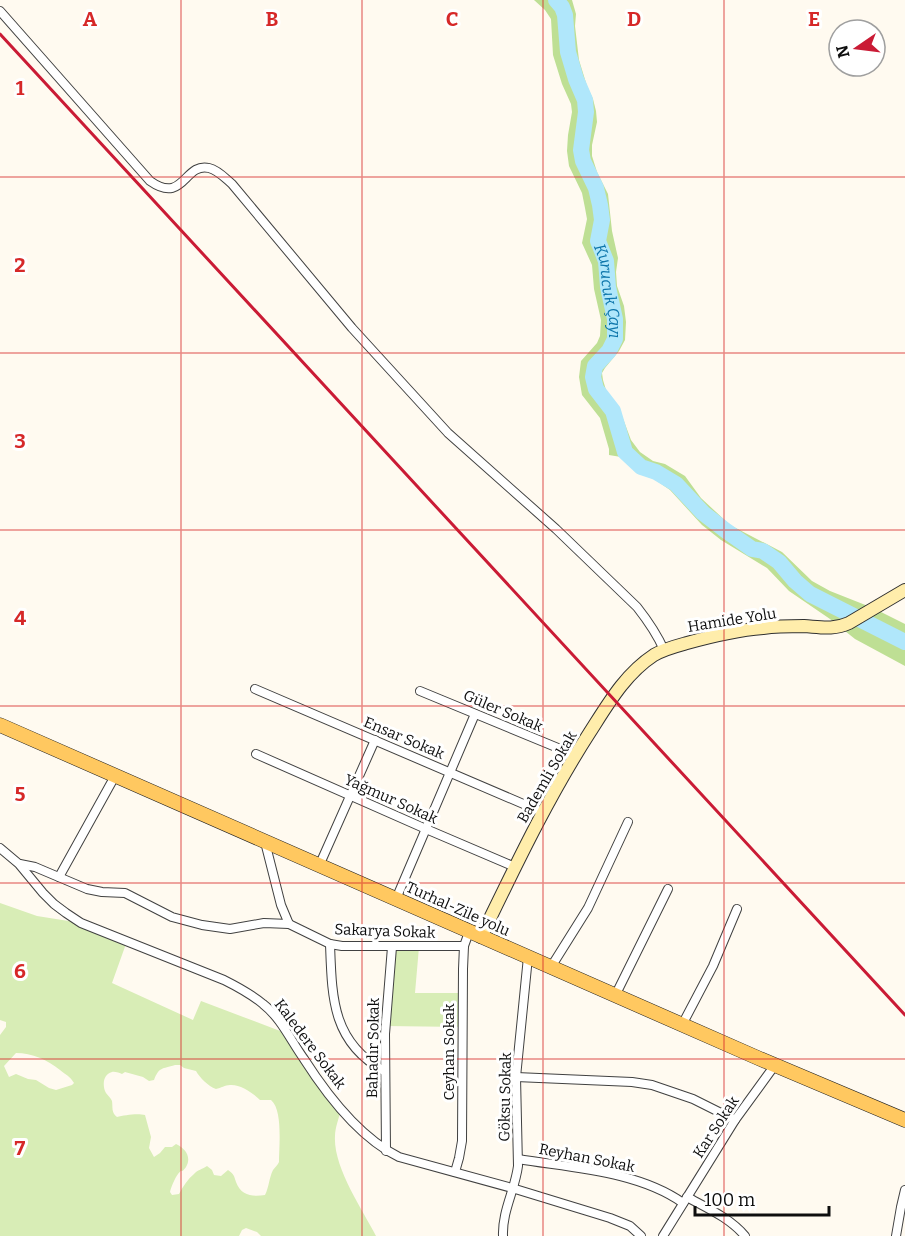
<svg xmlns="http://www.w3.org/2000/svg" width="905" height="1236" font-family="Bitter,serif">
<rect width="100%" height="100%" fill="#fffaf0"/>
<g fill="#d8edb6" fill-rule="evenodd">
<path d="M0 903 37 916 81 923 127 941 112 983 193 1020 201 1001 288 1034 341 1109C339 1118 335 1128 335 1136 333 1167 362 1209 376 1236H261L257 1232 246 1228 242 1230 239 1236H0V1035L6 1027V1022L0 1020ZM16 1053C32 1053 48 1060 60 1070 66 1075 70 1076 74 1083L72 1085 56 1090 49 1088 36 1080 28 1079 16 1074 9 1077 4 1066ZM175 1065H180L184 1068 196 1071C200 1078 208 1086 216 1089 221 1088 225 1085 230 1085 240 1084 253 1093 260 1100H271C283 1110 279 1146 279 1162 278 1165 275 1167 273 1170 269 1178 269 1187 265 1195 253 1197 241 1196 236 1182 234 1176 234 1174 228 1170L221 1176 214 1175 212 1170 207 1166C203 1169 197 1170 194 1174 188 1179 183 1186 179 1194L172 1195 170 1192C171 1187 175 1178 178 1174 184 1167 180 1175 186 1167 192 1157 185 1148 176 1144L172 1147H165L160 1153 154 1157 149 1148 151 1137 145 1115C138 1113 124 1115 117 1117 111 1112 113 1108 112 1101 111 1098 108 1096 106 1093 102 1086 103 1074 112 1072 114 1071 120 1073 122 1074L125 1072 143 1077 149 1081 154 1080C159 1067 162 1069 175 1065Z"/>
<path d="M392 947H419L415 993H463V1027L385 1026Z"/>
</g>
<path fill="#bedf94" d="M534 0H572L576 14 575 26 579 60 587 86 593 99 596 111 597 122 592 145V156L597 172 608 194 612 231 618 258 616 272 617 286 624 306 626 322 625 340 619 351 605 368 602 373 603 380 606 390 619 408 631 440 640 452 653 461 665 464 685 476 701 498 730 525 782 552 812 581 830 591 873 608 905 624V666L855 639 830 619 789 591 767 568 721 540 702 525 670 490 654 479 638 473 621 457 609 455V449L600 418 582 395 579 377 581 361 597 343 600 336 601 320 594 289 592 265 582 243 587 219 585 208 582 193 569 166 567 151 568 135 572 112 571 104 562 84 553 55 551 19 545 10Z"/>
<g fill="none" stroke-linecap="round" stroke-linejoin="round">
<path stroke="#b0e7fb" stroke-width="16" id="s1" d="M556 0 562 7 565 15 568 52 576 79 585 100 586 112 581 150 583 161 596 188 600 205 602 220 598 241 606 261 608 287 615 319V339L609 351 595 366 593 377 596 389 613 411 625 452 641 467 656 472 676 484 703 513 725 530 752 549 763 551 779 562 795 581 810 594 905 642"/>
<defs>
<g id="street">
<path d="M0 11 150 181C184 205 184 162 209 168 218 170 225 178 232 184L352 328 448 433 556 529 637 607C648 621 657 634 664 650"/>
<path d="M255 689 542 812"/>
<path d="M420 691 575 755"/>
<path d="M256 754 426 829 515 867"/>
<path d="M265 842 281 905 289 924 330 944 342 946H464"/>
<path d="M0 848 19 864 43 893 54 904 66 913 81 923 224 980C238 987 251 994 263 1004 281 1018 291 1041 304 1059 327 1095 360 1138 399 1157L512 1188 610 1218 630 1226 641 1236"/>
<path d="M20 864 35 867 87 889 102 892 125 893 172 917 202 925 230 929 264 923 289 924"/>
<path d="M319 866 375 740"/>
<path d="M59 877 115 776"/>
<path d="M396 899 475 714"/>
<path d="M330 944C332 998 332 1042 384 1071"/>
<path d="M551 967 588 908 628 822"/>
<path d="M615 996 668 889"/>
<path d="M682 1025 713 966 737 909"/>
<path d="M516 1077 632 1082 652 1085 693 1099 735 1120"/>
<path d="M386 1151 385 1034 392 947"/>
<path d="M518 1159C572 1168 638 1171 683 1203"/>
<path d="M455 1172 459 1158 462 1141 463 969 464 946 469 932"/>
<path d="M687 1197C707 1208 730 1218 745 1236"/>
<path d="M503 1236C502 1211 515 1190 518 1166L516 1077 528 957"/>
<path d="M663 1236 735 1120 775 1065"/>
<path d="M896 1236 901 1207 905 1190"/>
</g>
<path id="secondary" d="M481 937C515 867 548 797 590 732 608 704 625 674 654 655 664 649 676 646 687 643 712 636 738 630 763 628 777 626 791 626 804 626 820 627 834 630 849 623L905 590"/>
<path id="primary" d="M0 725 758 1058 905 1120"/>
</defs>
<use href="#street" stroke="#414141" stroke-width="10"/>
<use href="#secondary" stroke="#303030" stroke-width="14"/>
<use href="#primary" stroke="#1f1f1f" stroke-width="15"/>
<use href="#street" stroke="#fff" stroke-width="8"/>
<use href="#secondary" stroke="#ffedab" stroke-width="12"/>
<use href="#primary" stroke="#ffc860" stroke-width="14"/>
<path stroke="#ca1b35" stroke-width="3" d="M0 34 905 1015"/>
</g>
<path fill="none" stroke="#d62828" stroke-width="1.5" stroke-opacity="0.55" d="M181 0V1236M362 0V1236M543 0V1236M724 0V1236M0 177H905M0 353H905M0 530H905M0 706H905M0 883H905M0 1059H905"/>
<g text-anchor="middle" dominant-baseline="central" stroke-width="6" stroke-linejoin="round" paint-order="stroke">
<g font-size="15" fill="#0e0e0e" stroke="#fff">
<text transform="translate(732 620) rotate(-9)">Hamide Yolu</text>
<text transform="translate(503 711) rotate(23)">Güler Sokak</text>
<text transform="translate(404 738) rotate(23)">Ensar Sokak</text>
<text transform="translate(547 777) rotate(-60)">Bademli Sokak</text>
<text transform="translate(391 799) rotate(24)">Yağmur Sokak</text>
<text transform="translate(458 909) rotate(24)">Turhal-Zile yolu</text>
<text transform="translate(385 931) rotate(2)">Sakarya Sokak</text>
<text transform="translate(310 1044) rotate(53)">Kaledere Sokak</text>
<text transform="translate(373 1048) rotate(-89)">Bahadır Sokak</text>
<text transform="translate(449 1052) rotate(-90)">Ceyhan Sokak</text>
<text transform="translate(505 1097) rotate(-89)">Göksu Sokak</text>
<text transform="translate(716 1127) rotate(-57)">Kar Sokak</text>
<text transform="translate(587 1158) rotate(11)">Reyhan Sokak</text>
</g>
<g font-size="16" font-style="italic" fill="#0d76ab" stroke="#fff">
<text stroke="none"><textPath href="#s1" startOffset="303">Kurucuk Çayı</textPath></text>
</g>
</g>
<g font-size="20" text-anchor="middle" font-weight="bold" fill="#d62828" stroke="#fff" stroke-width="6" stroke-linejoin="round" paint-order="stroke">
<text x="90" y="26">A</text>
<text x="272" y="26">B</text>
<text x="452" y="26">C</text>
<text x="634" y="26">D</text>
<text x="814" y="26">E</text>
<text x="20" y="95">1</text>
<text x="20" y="272">2</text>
<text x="20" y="448">3</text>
<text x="20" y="625">4</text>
<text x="20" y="801">5</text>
<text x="20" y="978">6</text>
<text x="20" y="1155">7</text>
</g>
<g transform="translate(857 48) rotate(256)"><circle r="28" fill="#ffffff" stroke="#9f9f9f" stroke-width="1.5"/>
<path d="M0-4.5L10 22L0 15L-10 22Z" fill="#ca1b35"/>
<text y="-9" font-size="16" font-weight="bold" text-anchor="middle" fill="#0e0e0e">N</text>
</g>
<path d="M695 1206v9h134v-9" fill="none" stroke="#0e0e0e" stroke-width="3"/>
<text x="704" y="1206" font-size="18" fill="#0e0e0e" stroke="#ffffff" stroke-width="4.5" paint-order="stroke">100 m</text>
</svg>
